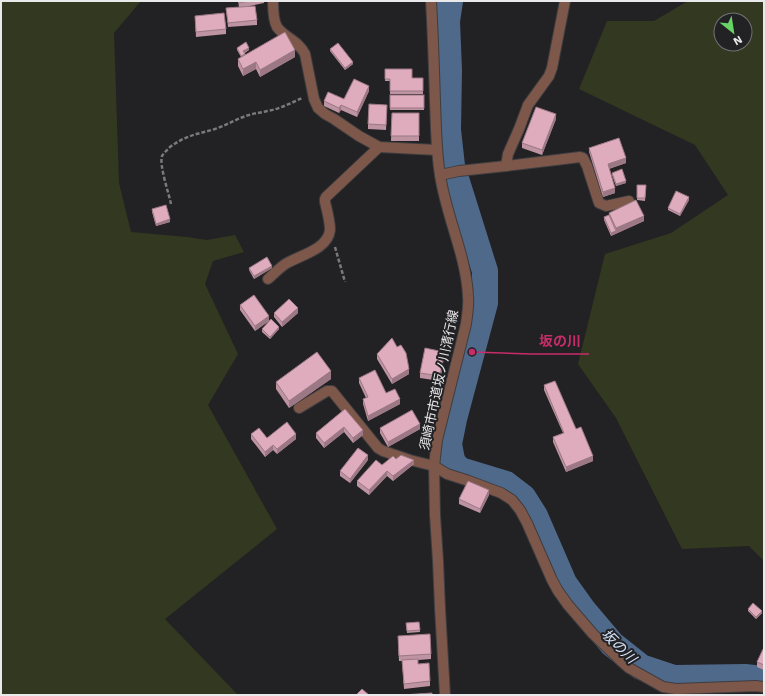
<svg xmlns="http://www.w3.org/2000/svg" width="765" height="696" font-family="'Work Sans','Noto Sans JP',sans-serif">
<rect width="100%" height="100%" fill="#222124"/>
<g fill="#333820" fill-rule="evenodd">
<path d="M1 1H141L114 33 119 183 131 232 187 237 207 240 235 235 244 252 213 261 205 284 238 354 208 405 277 529 165 619 238 695H1Z"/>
<path d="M688 1H764V561L749 546 682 549 616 418 578 364 605 254 671 233 728 195 695 145 579 89 607 21H654ZM721 20H745V44H721Z"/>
</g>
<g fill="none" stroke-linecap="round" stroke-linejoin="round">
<path stroke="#4f698a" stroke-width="26" d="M450 1 447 21 449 70 448 130 452 166 485 271V303L454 419 449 444 452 460 455 465 460 470 506 484 523 497 535 516 564 583 584 611 612 644 641 667 674 678 745 677 764 679"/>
<defs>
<g id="minor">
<path d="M273 1C273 9 273 20 277 27 285 38 298 40 305 54L314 99 318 108 325 114 334 119 359 136 379 147 437 150"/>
<path d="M431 1C433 35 434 68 435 102 436 126 436 151 440 175 446 216 466 255 468 296 469 306 467 315 466 324L437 440 434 466 435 515 438 561 440 608 445 695"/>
<path d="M506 166 564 159 580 157 583 158 587 166 599 203 606 206 629 201"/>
<path d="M440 175 459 171 506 166 508 154 519 129 528 105 549 76 552 68 565 1"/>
<path d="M268 279C274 274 280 267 287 263 301 255 328 249 330 230 330 221 327 210 325 202V199L326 197 379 147"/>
<path d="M299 408 327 391H332L378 448 383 451 410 460 434 466 447 474 469 481 501 493 512 500 520 510 527 523 552 580 558 591 568 605 593 634 620 660 629 668 663 687 676 689 756 686 764 687"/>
</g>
</defs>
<use href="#minor" stroke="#3e3d40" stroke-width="12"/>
<g stroke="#7a797c" stroke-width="2.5" stroke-dasharray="4 2" stroke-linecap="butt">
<path d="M171 204C169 194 159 165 162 156 164 153 167 150 170 147 186 135 198 134 215 129 227 125 238 118 249 115 255 113 261 113 267 111 280 109 291 103 302 98"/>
<path d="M335 247 345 282"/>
</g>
<use href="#minor" stroke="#7d574a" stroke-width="10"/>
</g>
<g fill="#bf94a2">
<path d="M238 1H264V3L245 7 257 20V25L228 27 226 8 239 7Z"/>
<path d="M195 16 226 29V34L196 37Z"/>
<path d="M237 48 249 50 245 53V55L295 57 260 77 256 69 243 76 238 66V59L241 57 237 50Z"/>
<path d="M330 49 353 64 345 70 330 51Z"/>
<path d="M385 69 412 78H423V94H390V81H385Z"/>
<path d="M369 91 357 117 341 110 339 113 324 106V101L344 99Z"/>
<rect x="390" y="95" width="34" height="15"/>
<path d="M387 110 386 130 368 129V124Z"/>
<path d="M392 113H419V141H391Z"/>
<path d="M556 119 542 155 522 148V143Z"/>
<path d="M589 148 626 163 609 169 615 193 603 197 589 152Z"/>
<path d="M612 173 626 183 616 186 612 175Z"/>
<path d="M637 185H646L645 201 637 200Z"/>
<path d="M689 200 680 216 668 210V208Z"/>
<path d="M152 209 170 222 156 226 152 212Z"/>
<path d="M609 213 644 221 611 236 604 220V217L609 215Z"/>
<path d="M249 268H272L254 279 249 270Z"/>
<path d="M240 305 269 321 255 331 240 310Z"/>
<path d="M274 313H298L282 327 274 317Z"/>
<path d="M262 329H279L270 339 262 332Z"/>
<path d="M377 354 409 374 392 384 377 359Z"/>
<path d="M444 357 440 381 420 378V373Z"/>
<path d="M359 378 386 393 400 404 368 421 363 404V399L366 398 359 383Z"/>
<path d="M331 379 289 408 276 389V382Z"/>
<path d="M544 385 593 461 566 472 553 442V437L563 433 544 390Z"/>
<path d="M345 409 363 435 353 443 344 432 324 448 316 438V433Z"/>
<path d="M380 428 420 429 388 447 380 433Z"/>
<path d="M251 434 267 438 296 439 277 454 273 450 265 457 251 439Z"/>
<path d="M396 459 414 464 393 481 387 476 369 495 357 486V481L382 465Z"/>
<path d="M368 460 350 483 340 476V471Z"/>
<path d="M489 495 480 513 459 504V499Z"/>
<path d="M748 609 762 613 756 619 748 611Z"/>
<path d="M419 622 420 632 407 633 406 623Z"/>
<path d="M398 641 431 654V659L418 660V664L430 681V686L404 689 402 661H399Z"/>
<path d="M764 649V670L757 667V662Z"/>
</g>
<g fill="#9b7884">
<path d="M249 48V50L243 53V51Z"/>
<path d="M295 50V57L260 77V70Z"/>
<path d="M256 62V69L243 76V69Z"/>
<path d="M353 62V64L345 70V68Z"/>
<path d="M369 86V91L357 117V112Z"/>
<path d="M341 105V110L339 113V108Z"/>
<path d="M556 114V119L542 155V150Z"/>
<path d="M626 158V163L608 169V164Z"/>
<path d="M626 181V183L616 186V184Z"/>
<path d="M615 188V193L603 197V192Z"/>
<path d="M689 197V200L680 216V214Z"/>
<path d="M644 216V221L611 236V233L616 231V228Z"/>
<path d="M170 219V222L156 226V224Z"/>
<path d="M272 266V268L254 279V276Z"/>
<path d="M298 308V313L282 327V322Z"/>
<path d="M269 316V321L255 331V326Z"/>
<path d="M279 327V329L270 339V337Z"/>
<path d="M444 352V357L440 381V376Z"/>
<path d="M409 369V374L392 384V379Z"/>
<path d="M331 371V379L289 408V401Z"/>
<path d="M400 399V404L368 421V416Z"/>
<path d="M420 424V429L388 447V442Z"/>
<path d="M344 427V432L324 448V443Z"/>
<path d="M363 430V435L353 443V438Z"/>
<path d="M296 434V439L277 454V449Z"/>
<path d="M273 445V450L265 457V452Z"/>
<path d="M368 455V460L350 483V479Z"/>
<path d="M593 456V461L566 472V467Z"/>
<path d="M414 460V464L393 481V476Z"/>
<path d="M387 471V476L369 495V490Z"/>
<path d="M489 490V495L480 513V509Z"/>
<path d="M762 611V613L756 619V617Z"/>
</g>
<g fill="#deacbc" stroke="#9b7884">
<path d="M239 1H249L239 3Z"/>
<path d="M255 6 257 20 228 23 226 8Z"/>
<path d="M224 13 226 29 196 32 195 16Z"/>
<path d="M285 32 295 50 260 70 256 62 243 69 238 59Z"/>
<path d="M246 42 249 48 243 51 245 54 241 56 237 48Z"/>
<path d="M338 43 353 62 345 68 330 49Z"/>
<path d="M385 69H412V78H423V91H390V79H385Z"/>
<path d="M354 79 369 86 357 112 341 105 339 108 324 101 328 92 344 99Z"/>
<rect x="390" y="95" width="34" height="13"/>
<path d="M369 104 387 105 386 125 368 124Z"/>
<path d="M536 107 556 114 542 150 522 143Z"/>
<path d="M392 113H419V136H391Z"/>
<path d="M619 138 626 158 608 164 615 188 603 192 589 148Z"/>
<path d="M622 169 626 181 616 184 612 173Z"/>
<path d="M637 185H646L645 198H637Z"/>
<path d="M676 191 689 197 680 214 668 208Z"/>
<path d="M636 200 644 216 616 228 609 213Z"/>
<path d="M166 205 170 219 156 224 152 209Z"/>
<path d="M609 215 616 231 611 233 604 217Z"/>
<path d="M267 257 272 266 254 276 249 268Z"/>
<path d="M254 295 269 316 255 326 240 305Z"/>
<path d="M289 299 298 308 282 322 274 313Z"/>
<path d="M271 319 279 327 270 337 262 329Z"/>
<path d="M392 338 397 347 401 345 406 353 409 369 392 379 377 354Z"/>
<path d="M425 348 444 352 440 376 420 373Z"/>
<path d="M317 352 331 371 289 401 276 382Z"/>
<path d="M375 370 386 393 395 389 400 399 368 416 363 399 368 397 359 378Z"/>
<path d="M555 381 576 429 581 427 593 456 566 467 553 437 564 433 544 385Z"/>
<path d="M345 409 363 430 353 438 344 427 324 443 316 433Z"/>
<path d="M412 410 420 424 388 442 380 428Z"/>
<path d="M287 422 296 434 277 449 273 445 265 452 251 434 259 428 267 438Z"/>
<path d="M358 448 368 455 350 479 340 471Z"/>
<path d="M401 455 414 460 393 476 387 471 369 490 357 481 376 460 382 465 393 456 396 459Z"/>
<path d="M468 481 489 490 480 509 459 499Z"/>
<path d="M753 603 762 611 756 617 748 609Z"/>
<path d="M419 622 420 630 407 631 406 623Z"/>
<path d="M430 634 431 654 399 656 398 636Z"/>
<path d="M763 649H764V665L757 662Z"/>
<path d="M418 659V664L429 663 430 681 404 684 402 660Z"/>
<path d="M362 689 369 695H356Z"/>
<path d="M432 693V695H402Z"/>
</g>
<g text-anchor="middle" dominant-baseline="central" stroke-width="4" stroke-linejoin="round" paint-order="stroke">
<g font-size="13" fill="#e9e9eb" stroke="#222124">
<text transform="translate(439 380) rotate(-78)">須崎市市道坂ノ川清行線</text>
</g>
<g font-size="14" font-style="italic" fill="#d2e4fa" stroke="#222124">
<text transform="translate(619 646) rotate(44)">坂の川</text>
</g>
</g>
<path fill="none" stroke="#c62d69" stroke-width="1.5" d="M472 352L531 354H589"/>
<circle fill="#c62d69" stroke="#222124" stroke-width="1.5" cx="472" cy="352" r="4"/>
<g font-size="14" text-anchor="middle" font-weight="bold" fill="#c62d69" stroke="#222124" stroke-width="4" stroke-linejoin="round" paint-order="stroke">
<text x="560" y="346">坂の川</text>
</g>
<rect width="765" height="696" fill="none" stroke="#e9e9eb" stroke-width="4"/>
<g transform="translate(733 32) rotate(150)"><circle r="19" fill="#222124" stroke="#727174"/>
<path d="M0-3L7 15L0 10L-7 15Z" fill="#68d465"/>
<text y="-6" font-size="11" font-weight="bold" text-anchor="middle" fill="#e9e9eb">N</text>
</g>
</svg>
